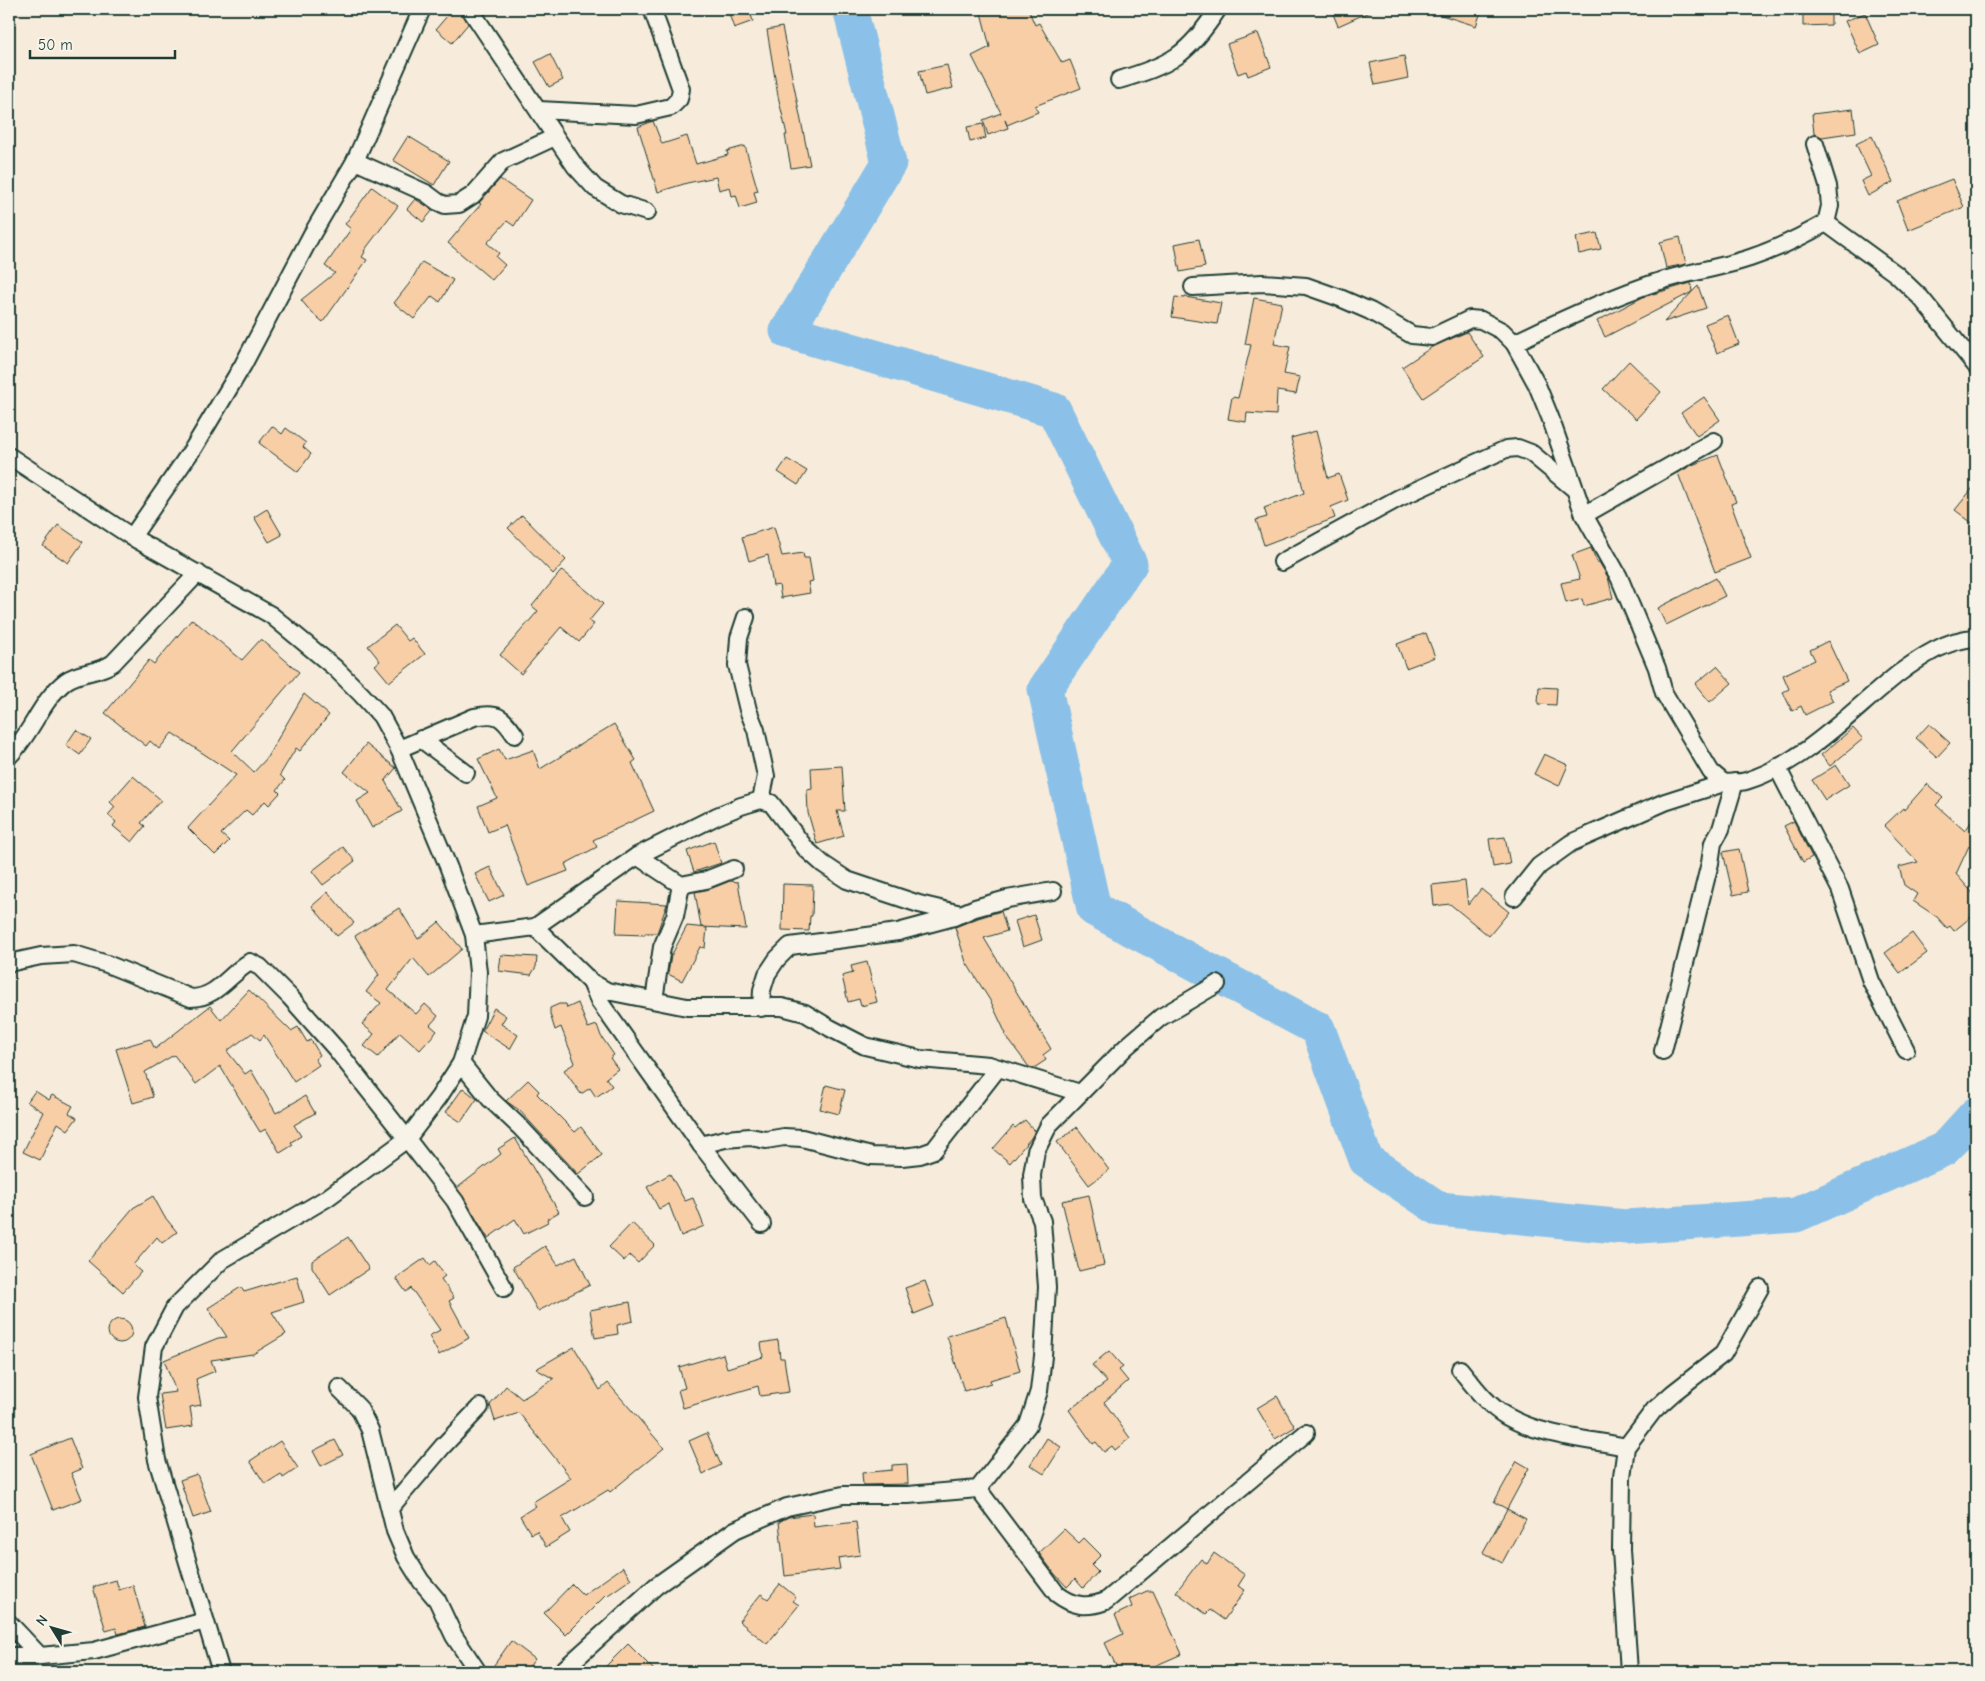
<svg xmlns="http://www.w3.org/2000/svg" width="1985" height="1681" font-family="'Comic Neue',sans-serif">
<rect width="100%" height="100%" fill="#f7ecdb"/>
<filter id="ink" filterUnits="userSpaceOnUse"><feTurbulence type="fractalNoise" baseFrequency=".02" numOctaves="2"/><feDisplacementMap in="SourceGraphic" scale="10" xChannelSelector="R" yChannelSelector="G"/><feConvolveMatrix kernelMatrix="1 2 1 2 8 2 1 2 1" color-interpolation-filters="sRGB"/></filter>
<g filter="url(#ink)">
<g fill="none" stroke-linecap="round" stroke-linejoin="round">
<path stroke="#8bc1e8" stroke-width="35" d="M850 9 889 163 787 331 1054 410 1130 564 1045 689 1094 909 1318 1029 1366 1160 1439 1209 1626 1227 1796 1215 1944 1149 1976 1114"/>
</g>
<g fill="#f8cea7" stroke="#1f3d34">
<path d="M453 9H460L468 24 452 43 436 29Z"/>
<path d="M744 9H749L753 21 734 28 729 14Z"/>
<path d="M980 9H1028L1035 25 1039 23 1062 63 1070 60 1081 88 1035 106 1038 112 1007 125 1005 120 1008 128 988 135 983 120 1001 113 972 56 990 47Z"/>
<path d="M1331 9H1376L1338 26Z"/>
<path d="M1432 9H1482L1476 26 1432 12Z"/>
<path d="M1803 9H1831V25L1803 26Z"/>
<path d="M1865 13 1879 45 1860 54 1845 21Z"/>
<path d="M782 27 810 165 791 168 785 135H787L778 96 767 30Z"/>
<path d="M1258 33 1271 67 1248 76 1246 71 1238 74 1227 44Z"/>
<path d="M550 54 563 80 549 87 535 62Z"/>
<path d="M1404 56 1408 78 1375 85 1370 63Z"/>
<path d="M947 65 953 88 925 95 919 71Z"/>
<path d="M1853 109 1856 132 1822 137 1814 134 1812 114Z"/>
<path d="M653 121 662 144 687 136 696 164 728 155 727 151 745 146 758 191 754 192 757 203 740 208 736 195 732 196 730 187 719 190 716 177 687 183 658 192 638 127Z"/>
<path d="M983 124 986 138 970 142 967 127Z"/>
<path d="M408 136 449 161 434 185 393 160Z"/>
<path d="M1872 136 1893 182 1868 196 1861 181 1871 176 1856 144Z"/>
<path d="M500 179 531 200 514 226 507 221 487 243 499 253 496 257 505 265 492 280 448 243 481 204 479 203Z"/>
<path d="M1952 179 1964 207 1908 230 1897 201Z"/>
<path d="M372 187 398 206 364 251 365 252 362 257 367 260 323 322 312 313 301 300 335 273 325 266 351 229 345 224Z"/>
<path d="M415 199 433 210 423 222 407 209Z"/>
<path d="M1597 233 1601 249 1579 254 1576 237Z"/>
<path d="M1680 237 1686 264 1666 268 1660 242Z"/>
<path d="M1199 239 1205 267 1180 272 1175 244Z"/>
<path d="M422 262 453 280 440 302 432 296 414 319 394 303 409 284Z"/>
<path d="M1691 283 1692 292 1698 286 1706 308 1664 322 1692 292 1605 337 1597 321 1643 297Z"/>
<path d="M1175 297 1185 298V297L1221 303 1217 324 1172 317Z"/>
<path d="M1254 298 1282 303 1274 344 1290 347 1284 374 1300 377 1296 394 1277 391 1276 415 1247 413 1246 422 1228 419 1232 397 1238 398 1251 345 1245 344Z"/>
<path d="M1728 315 1739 344 1717 353 1705 324Z"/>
<path d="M1467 332 1484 357 1423 398 1402 367 1432 347Z"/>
<path d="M1629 361 1661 392 1636 419 1603 389Z"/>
<path d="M1704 397 1720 420 1697 436 1681 413Z"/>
<path d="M272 426 282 434 286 428 306 443 303 447 311 454 298 472 259 443Z"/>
<path d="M1316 431 1328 478 1339 474 1348 500 1331 507 1335 518 1264 545 1256 520 1267 517 1264 508 1304 493 1291 438Z"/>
<path d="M1718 455 1736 502 1731 504 1751 558 1715 572 1678 473 1692 465Z"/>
<path d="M787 459 807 471 798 485 778 472Z"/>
<path d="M1976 484V526L1955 510Z"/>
<path d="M267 509 282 535 269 542 254 517Z"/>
<path d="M522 515 566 560 553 574 508 528Z"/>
<path d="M58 525 83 542 68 563 43 546Z"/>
<path d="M774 527 782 556 803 553 804 558H809L813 581 808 582 810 593 781 598 779 585 773 586 768 555 749 561 742 537Z"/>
<path d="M1591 548 1597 562H1599L1608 577 1613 598 1584 606 1582 599 1566 603 1561 583 1580 579 1572 555Z"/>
<path d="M562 570 603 604 589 621 594 624 579 642 561 627 521 674 500 655 538 611 532 606Z"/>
<path d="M1716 578 1725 596 1666 625 1658 608Z"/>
<path d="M192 619 242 660 261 639 299 672 232 751 254 772 266 759 304 694 329 715 300 751 296 748 280 775 285 780 277 790 280 793 269 805 265 801 252 815 246 810 221 834 229 841 215 855 188 828 236 775 172 733 159 749 150 741 146 746 105 713 149 660 154 664Z"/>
<path d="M395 625 408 641 412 638 425 654 389 682 375 665 380 661 368 646Z"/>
<path d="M1426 633 1435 657 1406 668 1397 644Z"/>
<path d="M1828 641 1847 681 1827 690 1833 701 1805 715 1801 706 1792 711 1783 692 1789 689 1783 675 1815 660 1810 650Z"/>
<path d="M1717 666 1732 683 1710 702 1695 684Z"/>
<path d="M1539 687 1557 688 1556 705 1538 704Z"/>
<path d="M614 724 636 760 632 763 654 811 593 840 597 847 565 864 568 871 528 886 505 825 488 832 478 806 497 798 478 759 499 749 505 760 533 750 540 769Z"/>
<path d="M1929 724 1950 743 1937 757 1916 738Z"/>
<path d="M1853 728 1863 739 1830 766 1821 755Z"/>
<path d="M76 730 91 739 80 755 66 745Z"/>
<path d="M366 744 396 768 385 781 402 811 372 828 357 801 370 793 344 772Z"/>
<path d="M1544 754 1568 765 1559 786 1534 774Z"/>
<path d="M1836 765 1849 785 1825 800 1812 780Z"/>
<path d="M842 766 845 811H837L844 836 817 844 808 813 807 790 812 789 811 768Z"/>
<path d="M133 776 161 800 141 823 145 826 132 842 113 826 116 822 108 815 115 807 110 802Z"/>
<path d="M1927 784 1943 798 1936 805 1965 831 1976 815V852L1969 846 1956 874 1976 897V913L1954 931 1950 926 1947 928 1937 917 1913 901 1917 894 1904 885 1899 867 1918 862 1884 826 1903 808 1904 810Z"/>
<path d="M1794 821 1812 857 1803 862 1784 826Z"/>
<path d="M1505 837 1510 864 1493 867 1489 839Z"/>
<path d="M714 841 721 863 694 872 687 851Z"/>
<path d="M343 847 355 861 323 885 312 871Z"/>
<path d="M1739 849 1748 892 1733 895 1723 852Z"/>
<path d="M490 867 504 895 489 902 475 874Z"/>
<path d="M730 881 738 882 746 929 701 927 695 892 710 889Z"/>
<path d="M1465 881 1468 905 1481 889 1509 912 1489 936 1450 904 1434 906 1432 885Z"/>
<path d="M783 884 813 885 812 916H810L809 931 782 930Z"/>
<path d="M328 892 354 923 337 936 312 906Z"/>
<path d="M618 901 667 904 657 933H645V935L616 934Z"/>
<path d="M399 908 418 939 439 922 462 949 429 977 413 958 388 990 416 1014 425 1004 438 1016 430 1025 437 1031 420 1050 400 1032 378 1057 364 1046 374 1034 362 1024 381 1003 366 992 379 975 355 936Z"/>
<path d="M1001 911 1007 931 984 938 1051 1049 1043 1055 1046 1060 1034 1068 1029 1067 1005 1035 1006 1034 991 1002 966 962 955 927 978 918Z"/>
<path d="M1034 915 1042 940 1023 947 1015 921Z"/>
<path d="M687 926 707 928 705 948 700 947 682 981 668 974 671 956Z"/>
<path d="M1912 933 1927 953 1900 973 1885 953Z"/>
<path d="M501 955 537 957 536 967 531 975 499 971Z"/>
<path d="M867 962 877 1002 861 1006 859 999 848 1002 842 976 853 973 851 966Z"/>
<path d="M249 990 291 1031 298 1027 307 1042 311 1040 320 1055 315 1059 319 1065 294 1082 264 1035 260 1040 252 1033 227 1051 245 1074 251 1070 276 1113 305 1096 315 1113 294 1125 301 1136 291 1142 293 1145 280 1153 266 1129 260 1132 220 1066 196 1084 174 1055 145 1072 153 1097 133 1103 116 1049 150 1039 155 1049 210 1006 221 1020Z"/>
<path d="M578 1003 588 1028 597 1025 601 1036 614 1055 610 1058 618 1069 606 1078 612 1086 596 1097 590 1088 581 1094 564 1070 575 1063 561 1027 555 1030 550 1014V1008L559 1004H566L567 1008Z"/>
<path d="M494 1008 506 1016 501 1024 518 1035 510 1049 482 1031Z"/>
<path d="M528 1080 539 1091 537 1094 575 1132 581 1127 602 1155 578 1174 519 1110 506 1101Z"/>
<path d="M826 1085 845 1090 839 1114 820 1109Z"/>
<path d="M463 1088 477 1099 461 1122 446 1112Z"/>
<path d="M35 1091 49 1100 52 1095 73 1106 69 1113 77 1118 68 1130 58 1123 40 1160 23 1152 43 1112 27 1102Z"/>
<path d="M1025 1120 1035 1131 1031 1138 1010 1163 993 1149 1013 1126 1015 1128Z"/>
<path d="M1077 1127 1109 1170 1089 1185 1057 1142Z"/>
<path d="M515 1138 559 1212 547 1219 548 1222 524 1234 515 1219 488 1238 457 1188 501 1154 498 1149Z"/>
<path d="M670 1174 685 1201 693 1198 704 1226 681 1236 669 1204 659 1209 647 1187Z"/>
<path d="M1089 1195 1104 1265 1079 1271 1062 1201Z"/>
<path d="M153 1196 164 1216 177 1232 162 1243 157 1237 133 1265 141 1272 123 1292 88 1261 133 1208Z"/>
<path d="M632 1223 655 1245 638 1263 629 1255 624 1261 609 1247Z"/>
<path d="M348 1237 369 1269 330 1295 312 1267V1261Z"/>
<path d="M545 1246 558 1265 576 1256 590 1285 538 1311 513 1267Z"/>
<path d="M425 1258 430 1265 435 1261 445 1276 441 1279 454 1298 449 1301 469 1338 439 1355 429 1336 440 1330 411 1288 406 1292 396 1278Z"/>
<path d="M297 1276 304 1302 272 1312 286 1334 253 1354 211 1360 215 1371 196 1379 201 1405 190 1407 193 1426 166 1430 160 1394 176 1392 164 1360 218 1338 227 1337 208 1308 241 1287 244 1292Z"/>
<path d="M925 1281 934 1306 914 1314 905 1288Z"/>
<path d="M630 1302 633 1321 617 1325 618 1334 595 1338 590 1310Z"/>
<path d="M1006 1318 1020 1371 990 1380 991 1383 964 1391 947 1336Z"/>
<circle cx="120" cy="1331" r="12"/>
<path d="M778 1340 780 1358H784L789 1392 760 1396 758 1386 683 1408 678 1390 685 1388 679 1367 723 1354 727 1368 763 1357 761 1343Z"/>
<path d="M574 1347 600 1390 608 1383 664 1448 610 1492 608 1490 562 1518 570 1532 546 1547 537 1531 531 1534 520 1516 536 1506 533 1502 571 1478 519 1413 495 1421 490 1405 506 1386 522 1399 554 1379 536 1369Z"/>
<path d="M1109 1351 1123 1367 1119 1370 1128 1381 1104 1402 1130 1438 1115 1450 1112 1446 1104 1452 1096 1442 1093 1444 1069 1410 1107 1382 1092 1365Z"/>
<path d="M1277 1396 1295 1427 1275 1439 1257 1408Z"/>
<path d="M707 1433 721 1465 703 1474 689 1441Z"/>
<path d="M70 1438 82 1469 71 1473 82 1499 53 1510 31 1454Z"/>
<path d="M1047 1438 1061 1447 1044 1474 1030 1465Z"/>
<path d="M335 1440 343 1455 321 1466 313 1451Z"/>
<path d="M280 1441 298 1468 283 1478 281 1474 265 1484 250 1461Z"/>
<path d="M1517 1461 1529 1468 1507 1509 1494 1502Z"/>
<path d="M907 1464 908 1484 863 1485 862 1473 892 1470V1465Z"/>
<path d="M197 1474 211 1512 193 1518 180 1480Z"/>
<path d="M1507 1509 1526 1519 1502 1563 1483 1552Z"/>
<path d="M813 1514 814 1527 856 1522 860 1555 838 1558 840 1569 785 1576 779 1522 788 1517Z"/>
<path d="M1064 1529 1079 1543 1084 1538 1101 1555 1091 1565 1098 1572 1083 1588 1075 1579 1067 1587 1054 1573 1039 1553Z"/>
<path d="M1214 1553 1245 1575 1238 1586 1245 1590 1224 1620 1210 1610 1206 1614 1176 1592 1201 1559 1207 1564Z"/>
<path d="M623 1567 631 1579 608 1595 607 1594 566 1635 544 1613 572 1584 583 1595Z"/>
<path d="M116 1580 119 1590 133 1585 145 1627 118 1634 116 1628 106 1631 93 1587Z"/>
<path d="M780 1584 796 1597 793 1601 799 1605 767 1644 739 1621 761 1594 768 1599Z"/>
<path d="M1147 1591H1153L1182 1654 1141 1672H1119L1105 1643 1123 1634 1115 1615 1132 1607 1129 1599Z"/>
<path d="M511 1641 535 1659 525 1672H489Z"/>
<path d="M628 1644 656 1672H600Z"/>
</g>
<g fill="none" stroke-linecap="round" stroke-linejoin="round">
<defs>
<g id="minor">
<path d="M470 9 575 166 595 188 621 204 647 212"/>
<path d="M1119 80C1171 65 1188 55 1218 9"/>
<path d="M539 110 636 115 671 107 679 99 681 89 652 9"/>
<path d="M355 161 426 193 438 202 445 205 459 204 473 195 503 161 555 137"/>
<path d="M1826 223 1896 274 1921 298 1976 366"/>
<path d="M1193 287 1262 283 1306 286 1340 298 1370 311 1412 335 1432 337 1470 319 1481 320 1502 331 1514 343 1537 385 1550 417 1584 515 1619 577 1657 668 1664 693 1711 772 1724 783C1731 782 1740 783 1746 781 1806 762 1850 712 1898 674 1921 657 1947 639 1976 638"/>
<path d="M1514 343C1561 320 1608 298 1657 282 1688 272 1720 268 1750 258 1777 249 1801 237 1826 223L1830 206 1828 186 1815 144"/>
<path d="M9 456 132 537 271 615 335 668 361 694 381 716 399 749 448 866 474 935 478 972 476 1016 461 1063 439 1097 407 1139 327 1198 222 1260 175 1307 154 1347 147 1397 157 1460 221 1672"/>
<path d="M1584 515 1714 441"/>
<path d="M132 537 194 447 243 365 312 234 355 161 422 9"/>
<path d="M1282 562 1399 498 1506 449 1518 448 1531 453 1572 487"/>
<path d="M746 617 739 638 737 665 748 710 756 730 766 776 761 800"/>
<path d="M421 739 466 773"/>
<path d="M399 749 474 717C497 712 502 716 515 735"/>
<path d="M9 756C31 735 41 700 66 681 79 671 97 674 113 663L198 573"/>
<path d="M1777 767 1840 889 1871 981 1906 1050"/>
<path d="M637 856 681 885 706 880 734 869"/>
<path d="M1514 897 1539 866 1571 843 1665 802 1724 783"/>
<path d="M535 927 591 982 607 991 687 1007H782L805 1013 830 1028 865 1046 920 1059 989 1065 1080 1093"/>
<path d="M474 935 535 927 637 856 717 816 741 806 761 800 771 803 806 849 823 864 847 880 919 904 961 914"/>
<path d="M9 963 41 956 74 954 107 964 191 998C217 998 229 974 250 962L260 967 290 997 336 1049 407 1139 455 1201 504 1288"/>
<path d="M591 982 599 1001 701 1145 762 1224"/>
<path d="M654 1000 662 947 675 916 681 885"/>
<path d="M761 1008 762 990 767 974 777 959 790 946 898 932 954 917 975 908 1007 899 1053 891"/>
<path d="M1663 1051 1710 863 1713 843 1721 829 1735 782"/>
<path d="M461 1063 490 1099 521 1128 585 1197"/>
<path d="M701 1145 725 1139 750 1137 766 1140 784 1137 802 1138 871 1156 902 1157 920 1155 934 1150 998 1068"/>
<path d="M1460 1369C1473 1385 1487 1405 1506 1416 1541 1436 1587 1439 1626 1447"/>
<path d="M339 1388 359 1408 370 1430 395 1531 406 1557 421 1581 437 1600 454 1636 478 1672"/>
<path d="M978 1489 1057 1594C1074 1607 1087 1608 1106 1601L1306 1433"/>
<path d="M390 1508 443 1446 480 1407"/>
<path d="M9 1623 40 1656"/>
<path d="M9 1656H40L94 1651 205 1621"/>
<path d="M561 1672 656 1586 735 1530 787 1507 843 1495H908L978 1489 1028 1425 1039 1391 1043 1356 1047 1287 1042 1221 1033 1199 1032 1175 1036 1151 1049 1125 1126 1047 1161 1017 1217 984"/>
<path d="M1629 1672 1621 1550 1622 1477 1626 1447 1654 1410 1673 1393 1723 1354 1760 1288"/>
</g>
</defs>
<use href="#minor" stroke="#1f3d34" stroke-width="20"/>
<use href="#minor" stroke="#f7f3e8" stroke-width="16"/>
</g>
</g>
<rect width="1985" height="1681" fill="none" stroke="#f7f3e8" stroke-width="30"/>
<rect x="15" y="15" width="1955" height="1651" fill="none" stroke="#1f3d34" stroke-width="2" filter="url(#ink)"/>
<g transform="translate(52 1628) rotate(307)" stroke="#f7f3e8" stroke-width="4" paint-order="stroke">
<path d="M0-4L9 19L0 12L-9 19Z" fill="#1f3d34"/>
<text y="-8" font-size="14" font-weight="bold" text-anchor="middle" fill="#1f3d34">N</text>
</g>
<path d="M30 50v8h145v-8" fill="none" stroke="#1f3d34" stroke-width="2.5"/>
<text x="38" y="50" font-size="15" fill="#1f3d34" stroke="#f7f3e8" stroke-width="4" paint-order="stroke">50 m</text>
</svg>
